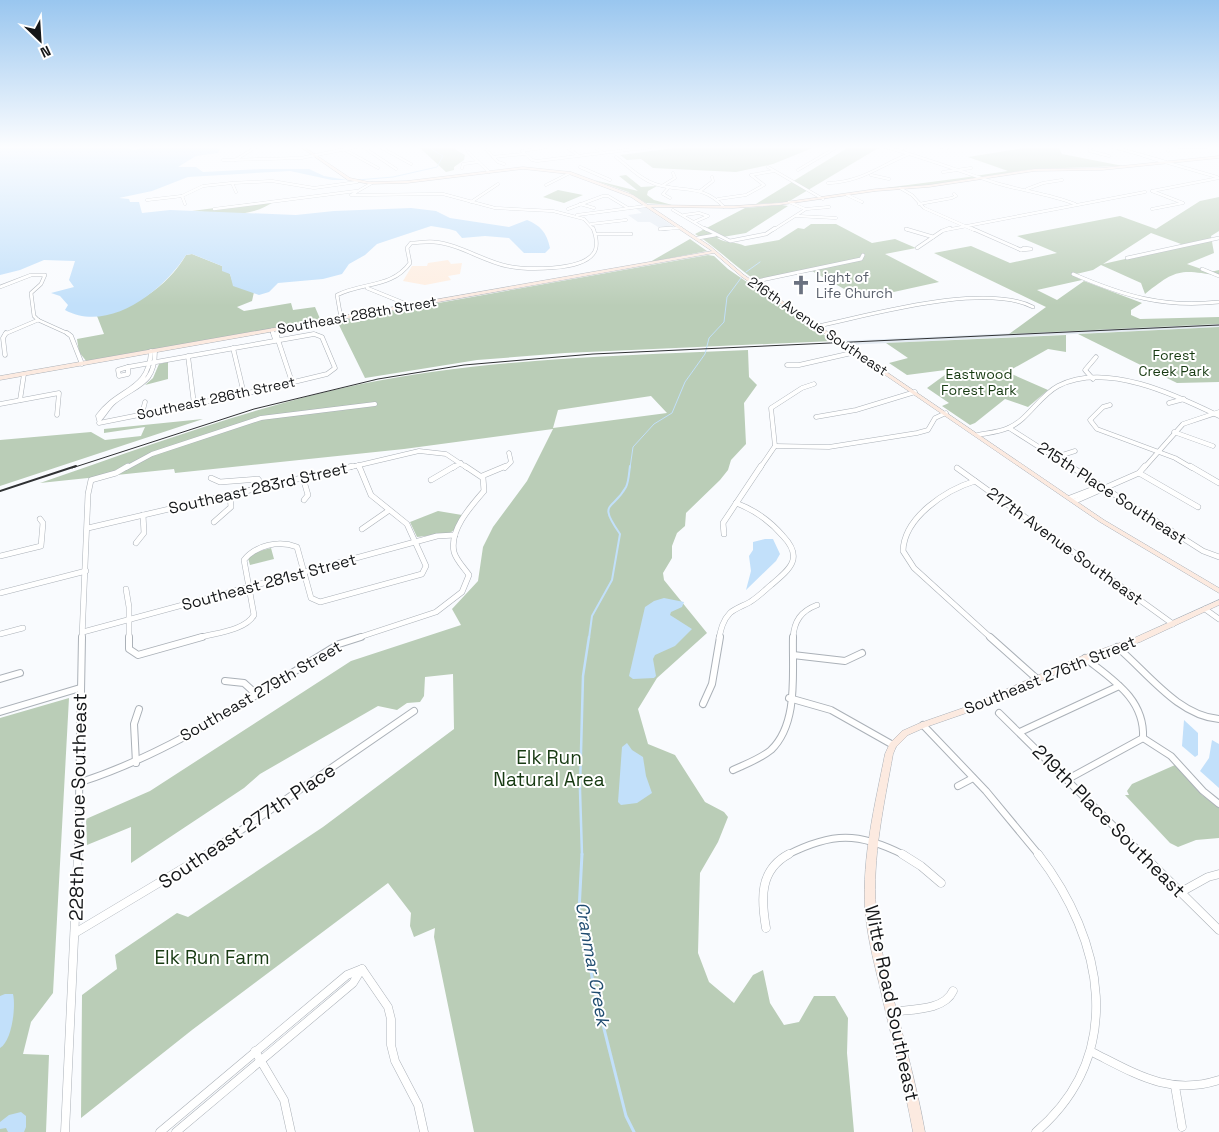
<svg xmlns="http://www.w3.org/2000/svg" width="1219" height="1132" font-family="'Space Grotesk',sans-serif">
<rect width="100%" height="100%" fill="#f9fbfe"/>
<g fill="#e4ebf3">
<path d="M645 207 674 227H658L650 222H638L628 215 642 213 635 208Z"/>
<path d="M1219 324V327L846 345 839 341Z"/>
</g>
<path fill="#feeee1" d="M448 260 451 264 462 263 460 274 448 276 451 280 425 285 403 281 412 266H427L428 263Z"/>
<g fill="#bacdb7" fill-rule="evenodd">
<path d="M419 147H451L465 155 464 160 454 167V170L446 172Z"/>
<path d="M683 147H815L773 164 736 172 653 168 641 159 627 160 620 155Z"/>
<path d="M849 147H880L788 202 756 204Z"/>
<path d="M1030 147H1058L1062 154 1123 166 1032 169 937 184 824 197C885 187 946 181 1008 171L968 157Z"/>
<path d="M626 175 641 187 657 186 648 191 647 195 654 200 672 205 646 203 628 192 594 180 638 191 619 176Z"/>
<path d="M558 190 583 195 564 203 543 197Z"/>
<path d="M1219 197V231L1211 236 1214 253 1187 264 1210 272 1219 270V276C1180 269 1176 269 1145 294L1141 283 1101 265 1093 270 1072 275 1082 280 1037 290 1057 300 1084 281 1142 303 1131 310V315L1140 319 1219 317V324L1009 334 1046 307 934 253 971 246 1010 263 1057 253 1017 236 1120 216 1156 229 1200 201ZM1151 233 1181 244 1178 247 1103 264Z"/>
<path d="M276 200C249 220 223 213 192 211Z"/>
<path d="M782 205 788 206 746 233 717 238C726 244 735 241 745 246L779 240 798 228 804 229 811 224H836L872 243 895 239 916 248 885 254 939 282 862 299 812 271 758 282C735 267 718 248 695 234L745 208Z"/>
<path d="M690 239 707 251 650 262Z"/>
<path d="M192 254 222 266 230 274 232 280 245 289 254 292 252 301 237 307 244 311 291 303 293 310 315 307 321 321 87 362 79 352 77 339 104 334 97 316C133 308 167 288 186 255Z"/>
<path d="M708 255 714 256 728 269 833 341 565 353 477 360 365 378 337 321Z"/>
<path d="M1219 327V382L1177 383 1078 334Z"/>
<path d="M1066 335V352L1048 349 1007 372 1048 390 1028 407 1005 399 975 423 970 425 942 406 949 403 927 388 953 369 907 375 889 363 908 358 886 343Z"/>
<path d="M748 350 749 377 757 385 744 403 746 444 731 460 728 470 720 480 686 513 685 526 677 533 672 546V558L663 573 664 580 707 633 657 678 638 709 648 744 675 755 705 802 724 812 728 817 718 842 700 873 698 953 709 982 734 1003 753 975 763 970 770 1003 784 1025 799 1022 814 996H835L848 1018 847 1053 854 1132H474L434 937 435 928 414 937 410 926 411 913 388 883 192 1030 81 1118 82 995 117 969 115 955 177 913 188 917 323 827 454 729 453 674 425 677 424 696 420 702 407 703 397 710 378 706 260 774 244 788 131 863V827L87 845 86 819 150 791 351 661 461 625 452 609 478 581 483 547 493 527 527 481 553 429 404 449 175 473 174 469 40 483C145 447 251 407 361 384 488 358 619 356 748 350ZM651 396 667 413 553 428 558 410Z"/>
<path d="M168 362V379L145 385 153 378 159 364Z"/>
<path d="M203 419 0 486V440L91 432 105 440 141 436 145 427 104 433V429Z"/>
<path d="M438 511 462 515 454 530 450 533 417 537 410 522Z"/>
<path d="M271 548 274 559 250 565 248 558 256 552Z"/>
<path d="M69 698 53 993 31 1022 23 1054 49 1055 46 1132H0V718Z"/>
<path d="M1175 765 1202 795 1219 807V838L1196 840 1178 847 1170 843 1125 795H1129L1127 791 1132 784Z"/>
</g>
<g fill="#c2e0fa">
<path d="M0 147H124L134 150 150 147H215L220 149 218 153 196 156 178 167H196L203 172 262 169H309L324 176 347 180H332L290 171 188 177 152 191 119 198 129 199 130 202H139L142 213 170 210 296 215 334 211 411 208 436 211 450 218 509 227 527 220C540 225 547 233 550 248L545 253H524L509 238 485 236 462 238 456 231 449 229 431 226 377 244 365 255 349 264 342 274 323 279 278 283 269 292 259 295 233 286 230 274 222 271V266L192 254 186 255C164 290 109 334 65 310L68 305 60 296 51 293 74 287 69 280 75 261 44 260 20 270 0 275Z"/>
<path d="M765 539H773L780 554 776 561 746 590 751 571 749 556 753 550V542Z"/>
<path d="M664 598 684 602 682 607 671 612 670 615 692 629 675 646 655 655 653 659 656 676 654 678 633 679 629 676 645 607 654 601Z"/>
<path d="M1184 720 1198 733V755L1195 757 1182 746Z"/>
<path d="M1212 740 1219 744V788L1200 771 1209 758Z"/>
<path d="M627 743 632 750 643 757 646 776 652 793 637 803 621 805 618 802 622 747Z"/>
<path d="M5 994H13C16 1007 12 1041 0 1048V996Z"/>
<path d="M21 1112 26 1116V1127L24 1132H8L6 1128 0 1129V1122L9 1115Z"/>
</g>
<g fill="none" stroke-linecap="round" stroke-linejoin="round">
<g stroke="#c2e0fa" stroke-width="1">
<path d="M357 180 393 177 437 167 443 156 428 147"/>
<path d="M746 272 760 262"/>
<path d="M630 468 633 447 654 424 672 413 685 382 705 354 709 338 724 322 727 297 741 278"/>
</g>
<path stroke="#c2e0fa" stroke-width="2" d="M589 638 592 616 612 580 620 534C597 501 613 511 626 487 629 481 629 472 630 466"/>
<path stroke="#c2e0fa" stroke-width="2.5" d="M582 855 580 790 583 676 589 637"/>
<path stroke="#c2e0fa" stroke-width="3" d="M582 854 579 911 596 997 626 1116 634 1132"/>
<defs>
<g id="street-far5">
<path d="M363 147 396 169"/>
<path d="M380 147 411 164"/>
<path d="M466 147 468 152 489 172"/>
<path d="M484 147 498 162 504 164"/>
<path d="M566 147 579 156"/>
<path d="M594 147 603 153"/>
<path d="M885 147C923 157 959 171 996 183 1023 191 1049 194 1075 204"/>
<path d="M940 147 947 148"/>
<path d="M1093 147 1090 148V151L1109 156"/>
<path d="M1113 147 1135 153"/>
<path d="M1167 147 1168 151"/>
<path d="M1179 147H1206"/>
<path d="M345 150 378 168"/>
<path d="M897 150 906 147"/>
<path d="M522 151 532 160 537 161 651 147"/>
<path d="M522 151 547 147"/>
<path d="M493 157 524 154"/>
<path d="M616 157C628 166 640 179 655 184 682 193 702 183 724 207"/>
<path d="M223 160 301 158 356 147"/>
<path d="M235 160 256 147"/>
<path d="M1163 162 1135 153 1166 162"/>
<path d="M1165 162 1217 177"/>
<path d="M580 167 610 180"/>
<path d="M768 167 823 199"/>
<path d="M462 168 463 164 478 162"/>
<path d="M798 170 837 147"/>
<path d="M943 172 971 168"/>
<path d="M751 175 774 171"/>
<path d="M871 175 889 179"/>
<path d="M232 183 236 192"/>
<path d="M372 183 351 195 443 194 495 208 553 211 584 219 594 230"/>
<path d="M828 183C862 182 879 166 909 154"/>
<path d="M546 185 570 173"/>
<path d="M662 186 675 178 673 173"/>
<path d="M669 187 663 194 670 198"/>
<path d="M900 188 912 195 924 208 974 230"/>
<path d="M1027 189 1043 183 1062 180"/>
<path d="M700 191 713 181 712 177"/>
<path d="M1152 191 1219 178"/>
<path d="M1152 191 1183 203"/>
<path d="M847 195 862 202"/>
<path d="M182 196 185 204"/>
<path d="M718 199 746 195 764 185 751 175"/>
<path d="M147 200 182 196 203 186 232 183 272 181 314 188 357 182"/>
<path d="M471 202 498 184"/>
<path d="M789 202 805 209"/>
<path d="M580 204 594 208"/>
<path d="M919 204 952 198 956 196 954 194"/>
<path d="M214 209 356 191"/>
<path d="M568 209 603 196H608L628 208"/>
<path d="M1152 209 1183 203"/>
<path d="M673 210 707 230"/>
<path d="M577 215 646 206"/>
<path d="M684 215 699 213 708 216 694 222"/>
<path d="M797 216 836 218"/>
<path d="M591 224 626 220"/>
<path d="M660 229 681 228"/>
<path d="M906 229 908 230"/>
<path d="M773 230 806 209 829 207"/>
<path d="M946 230 1145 192"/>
</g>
<g id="street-far4">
<path d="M704 228 730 241 766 234 775 228"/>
<path d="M971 228 1021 250"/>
<path d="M660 229 671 228"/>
<path d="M906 229 933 237"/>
<path d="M597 234H631"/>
<path d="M698 238 715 235"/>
<path d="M917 248 942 231 950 228"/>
<path d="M1024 248 1031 249 1021 250Z"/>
<path d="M1127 258 1219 238"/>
<path d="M1202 269 1219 276"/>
<path d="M1073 274C1124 296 1163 308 1219 302"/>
<path d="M752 282 861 259 863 255"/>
<path d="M0 287 31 275H45L41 284 31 293 34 316 38 320"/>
<path d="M367 288 404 303"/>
<path d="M341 318 337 295C363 282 392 288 410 263L407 248 411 243C418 243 427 241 434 242 459 244 483 261 507 266 526 270 580 271 593 254 599 247 596 236 593 228"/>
<path d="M38 320 69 334"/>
<path d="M818 326C871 315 984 282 1033 307"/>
<path d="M277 329V334"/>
<path d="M272 330 273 334"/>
<path d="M5 334 38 320"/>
<path d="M313 334H315"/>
</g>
<g id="street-far3">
<path d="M67 333 71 336 82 364"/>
<path d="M273 333 275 339 278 340 277 333"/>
<path d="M278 340 292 382"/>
<path d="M233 348 244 394"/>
<path d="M151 351C149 392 119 387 98 416L99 420C105 414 108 407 114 402 137 384 155 385 155 351"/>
<path d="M5 355 3 338 6 333"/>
<path d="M188 356 194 404"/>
<path d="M787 365H799L856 352"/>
<path d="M128 367V374L119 376 118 370Z"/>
<path d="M1093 379 1085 370 1096 357"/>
<path d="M20 400 24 374"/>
<path d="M1169 403 1184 399"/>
<path d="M0 404 59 393 57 415"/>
<path d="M1110 405 1103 407 1090 420 1097 429 1175 458 1192 468"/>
<path d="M142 414 145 402"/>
<path d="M816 417 856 410 915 392"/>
<path d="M99 423 244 394 327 374 335 368 322 337 314 334 128 367"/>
<path d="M1009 428 1072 468"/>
<path d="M1174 432 1213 446"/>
<path d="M978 435C988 433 999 432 1008 428 1028 420 1039 396 1058 386 1105 361 1176 395 1219 416"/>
<path d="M775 446 829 447 917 433 928 430 935 418 946 413"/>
<path d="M1056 457 1075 451"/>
<path d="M358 465 359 468"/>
<path d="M126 468 152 454 261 418 375 404"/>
<path d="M347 468 419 451 446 454 467 468"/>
<path d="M453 468 461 463"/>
<path d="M505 468 511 462 509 453"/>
<path d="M760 468 775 446 771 408 802 388 814 384"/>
<path d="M1144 468 1183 424 1219 412"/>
</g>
<g id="street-far2">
<path d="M1070 466 1203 551 1219 557"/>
<path d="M1190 466 1219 483"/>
<path d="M957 468 1173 624"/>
<path d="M1139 473 1198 507"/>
<path d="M482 476 506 466"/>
<path d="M211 478 220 482 258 479 264 487"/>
<path d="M303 478 308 495 304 500"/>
<path d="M431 480 455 466"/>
<path d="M975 481C946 490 904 517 903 551L914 568 991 638"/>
<path d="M1070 498 1096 488H1104"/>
<path d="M1075 501 1139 473 1145 466"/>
<path d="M214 522 231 507 230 495"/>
<path d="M88 528 353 466"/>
<path d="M362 529 388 511"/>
<path d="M724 534 723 523 761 466"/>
<path d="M136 543 144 533 143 515"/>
<path d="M0 556 41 546 43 523 40 519"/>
<path d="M126 589 129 607V638"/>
<path d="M0 593 86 571"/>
<path d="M1205 609 1219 619"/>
<path d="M83 632 437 536 455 535"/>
<path d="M0 634 23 628"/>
<path d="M82 638 88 494 91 480 116 473 128 466"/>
<path d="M198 638C214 633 245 631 254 615L244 560C256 545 279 540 297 547L311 598 320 602 422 574 426 566 407 524 371 495 359 466"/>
<path d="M357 638 436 612 462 592 469 575C465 569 456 560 454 552 449 530 471 506 484 491L483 478 465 466"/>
<path d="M719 638C721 629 723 620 730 613 736 608 743 606 750 602 758 597 764 591 771 585 790 569 804 558 783 536 770 521 755 510 736 503"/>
<path d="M793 638C794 621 801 611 817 605"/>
</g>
<g id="street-far1">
<path d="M129 637V649L138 655 202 637"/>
<path d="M990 637 1036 678"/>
<path d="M1117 647C1147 672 1178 716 1219 719"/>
<path d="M793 655 845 661 862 653"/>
<path d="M1085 658C1113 680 1145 699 1143 738"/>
<path d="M0 679 20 673"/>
<path d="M225 681 244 683 255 693"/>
<path d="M789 698 831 710 893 745"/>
<path d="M703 704 712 684 720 637"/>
<path d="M0 712 80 688"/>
<path d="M999 713 1143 855"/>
<path d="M923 725 986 791 1039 855"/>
<path d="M1020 732 1119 686"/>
<path d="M1143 738 1171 756 1203 791 1219 804"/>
<path d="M136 763 134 724 139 709"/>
<path d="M733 770C746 764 760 759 771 750 799 723 792 672 793 637"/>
<path d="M1068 779 1143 738"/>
<path d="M81 782C174 752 256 694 339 644L361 637"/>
<path d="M958 786 973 778"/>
<path d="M78 855 82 637"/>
<path d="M205 855 414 711"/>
<path d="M787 855C832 832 859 832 904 855"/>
</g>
<g id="street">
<path d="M902 854 921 866 941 883"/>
<path d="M1142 854 1219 930"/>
<path d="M1181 892 1208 877 1219 874"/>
<path d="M766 928C761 899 759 870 789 854"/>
<path d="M75 933 207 854"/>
<path d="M362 969 388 1007 391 1019V1045L395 1061 418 1105 424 1132"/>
<path d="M891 1012C911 1009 944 1011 953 991"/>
<path d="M255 1051 284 1100 291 1132"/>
<path d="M1092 1052C1136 1074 1169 1096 1219 1080"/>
<path d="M1175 1086 1182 1127"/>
<path d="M65 1132 78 854"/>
<path d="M160 1132 347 975 362 969"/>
<path d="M176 1132 353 983 361 970"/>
<path d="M1036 1132C1127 1054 1104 940 1038 854"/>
</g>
<g id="secondary">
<path d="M301 147H304L350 178 369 182 407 181 523 167 571 172 633 195 648 205 733 206 779 203 876 189 929 185 1035 169 1102 168 1219 156V158L1102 170 1035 171 929 187 876 191 779 205 733 208 651 207 710 246 744 275 1104 520 1219 588V593L1100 522 742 277 714 253 0 380V376L712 251 631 197 569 174 523 169 407 183 369 184 348 180Z"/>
<path d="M1219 600V605L1140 642 1088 660 972 711 926 727 908 735 896 747 893 754C884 805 872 857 876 909 877 933 883 957 889 980 901 1031 916 1081 925 1132H913C904 1082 890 1033 879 983 873 959 867 934 865 909 862 856 875 805 885 754L890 743 902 731 920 723 966 707 1082 656 1134 638Z"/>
</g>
</defs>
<use href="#street-far5" stroke="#abb1b8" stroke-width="3"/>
<use href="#street-far4" stroke="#abb1b8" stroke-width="4"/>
<use href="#street-far3" stroke="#abb1b8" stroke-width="5"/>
<use href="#street-far2" stroke="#abb1b8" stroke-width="6"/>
<use href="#street-far1" stroke="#abb1b8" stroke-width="8"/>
<use href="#street" stroke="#abb1b8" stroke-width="9"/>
<use href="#secondary" stroke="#abb1b8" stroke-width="1"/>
<use href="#street-far5" stroke="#fff" stroke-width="2.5"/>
<use href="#street-far4" stroke="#fff" stroke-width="3"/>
<use href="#street-far3" stroke="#fff" stroke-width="4"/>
<use href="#street-far2" stroke="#fff" stroke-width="5"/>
<use href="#street-far1" stroke="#fff" stroke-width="6"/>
<use href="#street" stroke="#fff" stroke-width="8"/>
<use href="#secondary" fill="#fceae0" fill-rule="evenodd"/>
<path stroke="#303234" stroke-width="1" d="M72 468 254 409 378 379 464 365 593 354 1219 325"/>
<path stroke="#303234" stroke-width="2" d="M0 491 76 466"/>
</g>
<linearGradient id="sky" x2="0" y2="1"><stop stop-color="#99c6ef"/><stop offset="0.48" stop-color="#fcfdff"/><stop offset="1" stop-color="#fcfdff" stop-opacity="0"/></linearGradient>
<rect width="1219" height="306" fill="url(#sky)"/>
<defs>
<symbol id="church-bare" viewBox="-9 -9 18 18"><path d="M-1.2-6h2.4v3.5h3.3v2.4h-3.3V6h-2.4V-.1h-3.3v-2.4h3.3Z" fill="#6b7280" stroke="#fff" stroke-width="2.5" paint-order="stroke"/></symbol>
</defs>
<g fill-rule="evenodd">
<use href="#church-bare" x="787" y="271" width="28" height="28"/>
</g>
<g text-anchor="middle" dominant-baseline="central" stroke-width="4" stroke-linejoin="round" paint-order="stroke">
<g font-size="14" fill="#5b616d" stroke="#fff" text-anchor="start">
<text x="816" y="277">Light of<tspan x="816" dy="16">Life Church</tspan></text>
</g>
<g font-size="14" fill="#151719" stroke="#fff">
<text transform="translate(357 315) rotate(-10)">Southeast 288th Street</text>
<text transform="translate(818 326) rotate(34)">216th Avenue Southeast</text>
<text transform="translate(216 398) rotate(-12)">Southeast 286th Street</text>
</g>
<g font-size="14" fill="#173a12" stroke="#fff">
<text x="1174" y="355">Forest<tspan x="1174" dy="16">Creek Park</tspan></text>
<text x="979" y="374">Eastwood<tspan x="979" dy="16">Forest Park</tspan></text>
</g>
<g font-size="16" fill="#151719" stroke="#fff">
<text transform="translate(258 488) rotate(-13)">Southeast 283rd Street</text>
<text transform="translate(1112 493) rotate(33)">215th Place Southeast</text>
<text transform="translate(1065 546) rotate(36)">217th Avenue Southeast</text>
<text transform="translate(269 582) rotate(-15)">Southeast 281st Street</text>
<text transform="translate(1050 675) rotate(-22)">Southeast 276th Street</text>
<text transform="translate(261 691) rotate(-30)">Southeast 279th Street</text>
</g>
<g font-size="18" font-style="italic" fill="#1e4b6f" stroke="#fff">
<text transform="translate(593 964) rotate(80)">Cranmar Creek</text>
</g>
<g font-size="19" fill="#173a12" stroke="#fff">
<text x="549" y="757">Elk Run<tspan x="549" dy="22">Natural Area</tspan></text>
<text x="212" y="957">Elk Run Farm</text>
</g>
<g font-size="19" fill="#151719" stroke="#fff">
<text transform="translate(78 807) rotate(-89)">228th Avenue Southeast</text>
<text transform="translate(1109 821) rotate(45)">219th Place Southeast</text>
<text transform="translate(247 826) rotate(-34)">Southeast 277th Place</text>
<text transform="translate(892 1003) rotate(78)">Witte Road Southeast</text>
</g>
</g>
<g transform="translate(40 40) rotate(155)" stroke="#ffffff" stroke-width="4" paint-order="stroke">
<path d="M0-4L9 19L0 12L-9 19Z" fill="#151719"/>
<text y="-8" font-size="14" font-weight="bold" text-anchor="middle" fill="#151719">N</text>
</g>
</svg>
